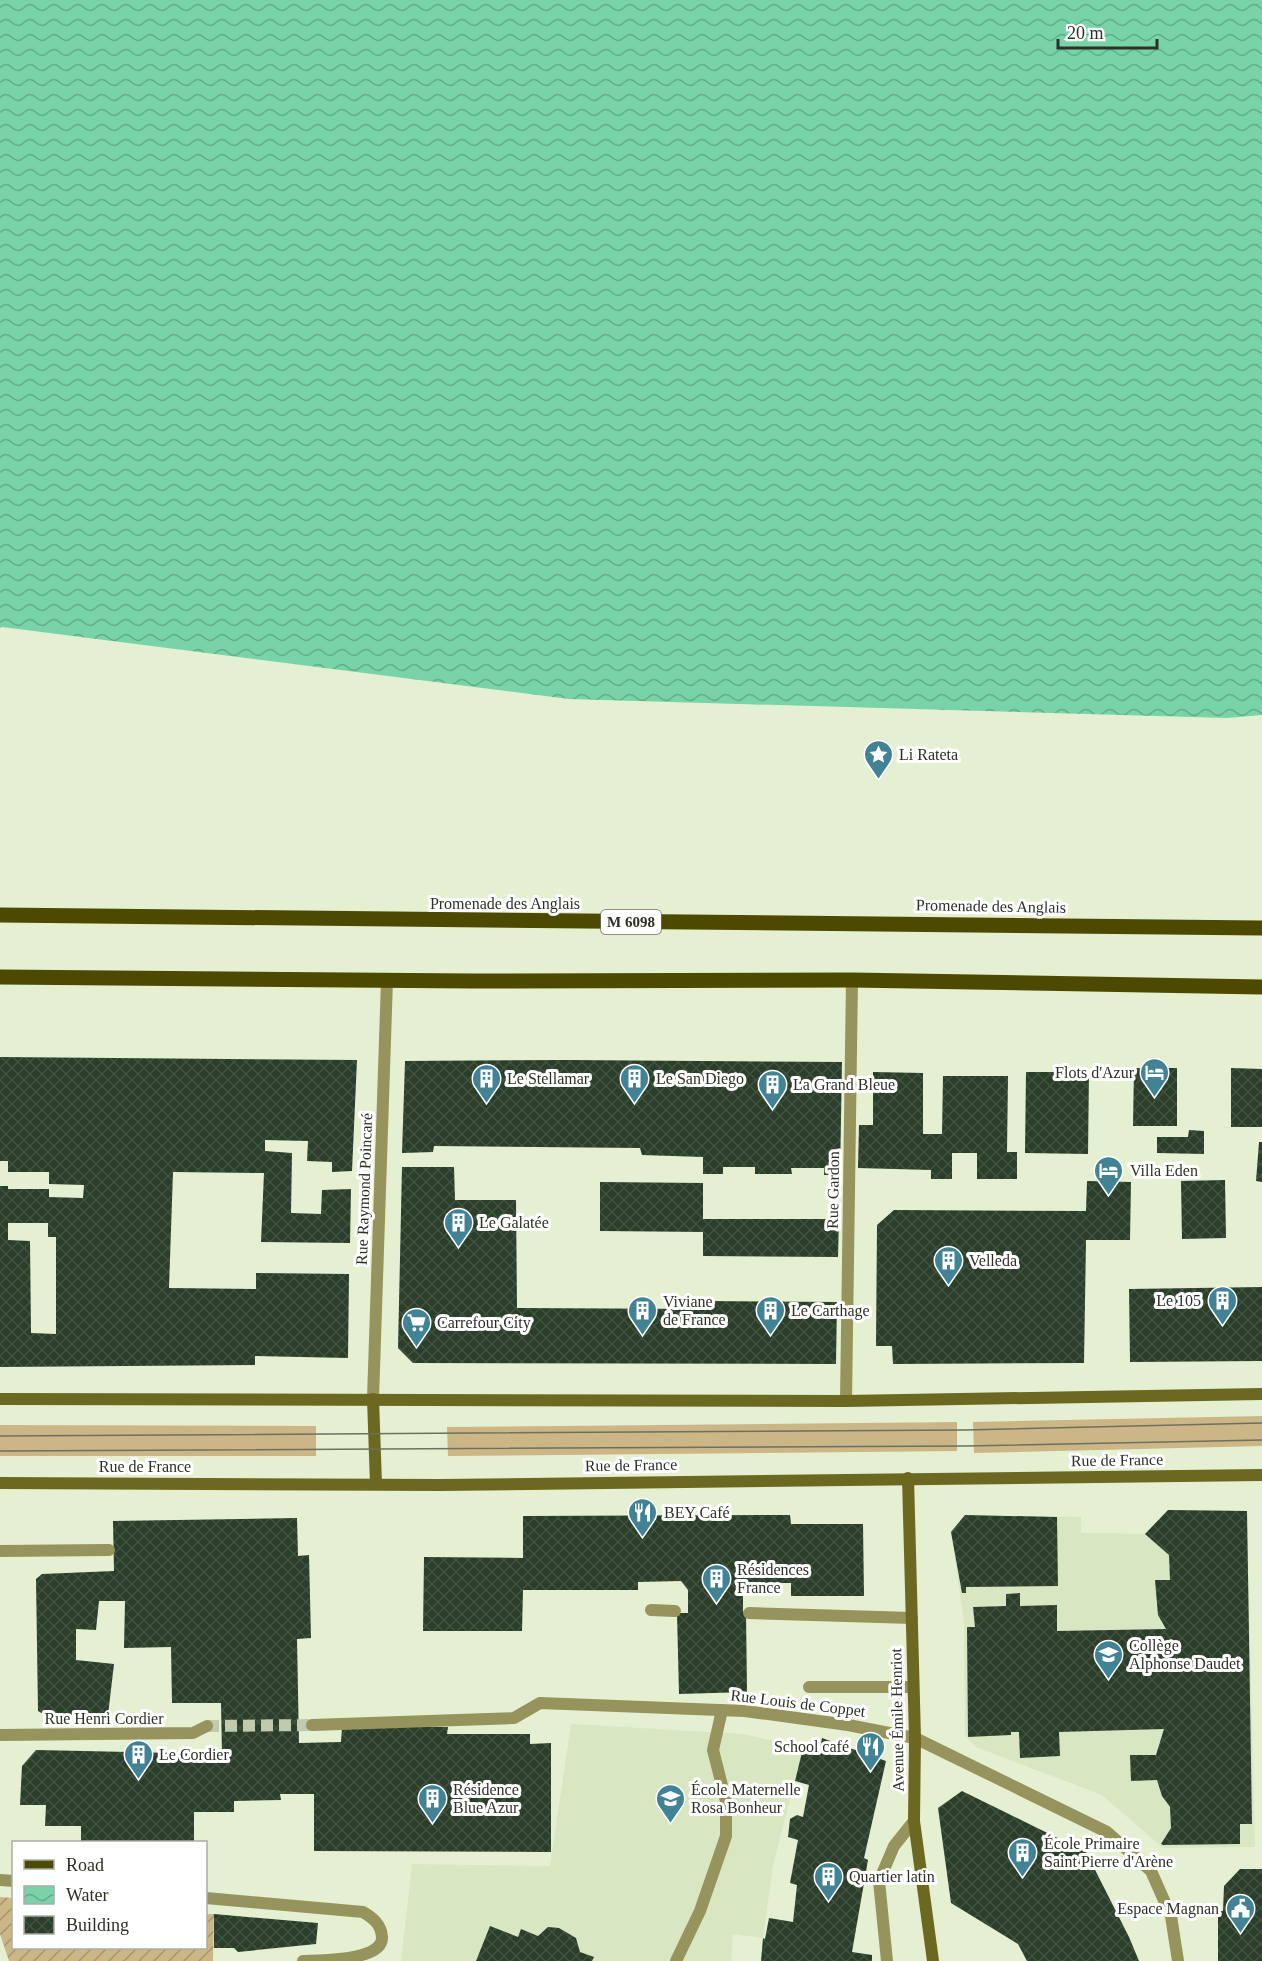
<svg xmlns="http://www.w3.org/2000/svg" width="1262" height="1961" font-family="Georgia,serif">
<defs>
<pattern id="garden-furrows" width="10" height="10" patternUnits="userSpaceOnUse" patternTransform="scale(1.5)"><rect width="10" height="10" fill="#ccb686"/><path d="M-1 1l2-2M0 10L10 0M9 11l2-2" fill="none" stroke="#a6956d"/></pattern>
<pattern id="water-waves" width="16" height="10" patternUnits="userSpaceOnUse" patternTransform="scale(1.5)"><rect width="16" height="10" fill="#78d3a9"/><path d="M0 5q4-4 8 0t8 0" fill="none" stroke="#63ac89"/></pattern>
<pattern id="building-cross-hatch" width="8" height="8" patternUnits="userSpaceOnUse" patternTransform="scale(1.5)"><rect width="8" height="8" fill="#2a3e2a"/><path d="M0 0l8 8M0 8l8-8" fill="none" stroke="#405240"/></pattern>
</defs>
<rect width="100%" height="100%" fill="#e4f0d1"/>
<g fill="#d8e7c1">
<path d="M1168 1510 1247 1511 1255 1847 1163 1848 1102 1795 976 1747 965 1736 964 1622 951 1532 965 1515 1081 1517V1533L1145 1534Z"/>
<path d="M571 1724 744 1734 803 1748 773 1866 763 1938 733 1934 731 1961H401L412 1864 550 1866Z"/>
</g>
<g fill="#ccb686">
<path d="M1262 1416V1446L974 1453 973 1422Z"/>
<path d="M957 1422V1451L448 1456 447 1427Z"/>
<path d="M0 1425 316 1426V1456H0Z"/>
</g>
<path fill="url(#garden-furrows)" d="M0 1897 13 1898 14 1948H206V1914H214L213 1961H9L0 1934Z"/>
<path fill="url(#water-waves)" d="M0 0H1262V715L1227 718 569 699 2 627 0 628Z"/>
<g fill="url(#building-cross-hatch)" fill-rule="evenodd">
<path d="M0 1057 357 1060 352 1171 332 1172V1162L307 1161 308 1141 265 1140V1151L292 1153 291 1213 321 1214 322 1190 351 1189 350 1243 261 1242 264 1173 173 1172 169 1288 256 1289V1273L349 1274 348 1358 255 1356V1365L0 1367V1186H8V1189H49V1197L83 1198 84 1185 49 1184V1172H8V1161H0ZM8 1223H48V1237H56V1334L31 1333 30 1241 8 1240Z"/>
<path d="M568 1060 842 1062 840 1175H824V1168H791L792 1174H755V1167H723V1174H703V1157L642 1155 640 1148 434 1146 433 1152 402 1153 405 1061Z"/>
<path d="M1134 1068H1177V1126H1133Z"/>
<path d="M1231 1068 1262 1069V1127H1231Z"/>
<path d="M873 1072 923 1073V1134H942L943 1076H1008L1007 1152H1017V1179H977V1153H952V1179H931V1170L858 1168 859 1125H873Z"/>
<path d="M1026 1072H1089L1088 1154 1025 1153Z"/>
<path d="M1189 1130 1204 1131V1154L1157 1153V1137H1188Z"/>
<path d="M1259 1142H1262V1182L1256 1181Z"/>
<path d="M402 1167H454L455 1200H516L517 1308 703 1309V1301L837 1302 836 1364 413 1363 398 1348Z"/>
<path d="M1225 1180 1226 1238 1182 1239 1181 1181Z"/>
<path d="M1087 1181 1131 1182 1130 1240H1086L1084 1363 893 1364 892 1346H876L877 1225 894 1210 1086 1211Z"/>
<path d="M600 1182 703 1183V1219H839L838 1257 703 1256V1232L600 1231Z"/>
<path d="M1262 1287V1361L1130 1362 1129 1289Z"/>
<path d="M1168 1510 1247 1511 1252 1824H1240V1844L1163 1845 1161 1844 1171 1828 1170 1807 1162 1796 1157 1780 1131 1781 1130 1755H1156L1164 1729 1059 1732 1060 1756 1020 1758 1019 1732H1011V1735L968 1737 967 1627H975L973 1607 1006 1606V1594L1020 1593V1606L1057 1605V1631L1166 1629 1158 1615 1155 1580H1170L1169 1555 1145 1534Z"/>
<path d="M790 1515 791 1524H863L864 1596H791V1583H749L743 1589V1612H746L747 1692 679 1694 677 1613H688V1590L681 1581 638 1582V1590H523L522 1631H423L424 1557 523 1558V1516Z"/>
<path d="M965 1515 1057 1517 1058 1586 966 1587V1593H962L951 1532Z"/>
<path d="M297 1518 298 1556 309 1555 311 1638 297 1639 299 1743 341 1742 342 1727H448L447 1734H530V1744L551 1743V1852L314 1851V1794H280L281 1800 234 1801V1812H194V1842H81V1826H45L46 1805H20L22 1766 36 1750 222 1754 221 1703H172L171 1647 124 1648 125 1601H99L96 1630 76 1629V1660L114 1664 108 1715H45L38 1711 36 1579 42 1574 114 1571 113 1521Z"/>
<path d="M822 1738 886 1761 864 1858 868 1860 852 1952 872 1955V1961H761L763 1938 765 1939 769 1918 793 1922 797 1885 790 1883 798 1840 788 1837 790 1819 797 1815 803 1817 809 1785 795 1781 803 1748H820Z"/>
<path d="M962 1791 1086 1852 1129 1937 1139 1961H1027L1018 1944 951 1903 938 1808Z"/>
<path d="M1240 1869H1262V1961H1218V1911H1223L1224 1886Z"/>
<path d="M214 1914 318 1923 316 1944 238 1952 234 1948H214Z"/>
<path d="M490 1926 518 1937 521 1929 538 1936 548 1927 559 1928 576 1938 580 1952 594 1957 592 1961H476Z"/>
</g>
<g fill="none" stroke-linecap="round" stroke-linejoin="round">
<path stroke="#bfcaaf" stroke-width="12" stroke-dasharray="12 6" stroke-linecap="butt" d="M207 1726 312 1725"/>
<g stroke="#96935c" stroke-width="12">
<path d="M0 1551 109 1550"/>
<path d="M651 1610 675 1611"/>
<path d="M749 1613 912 1618"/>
<path d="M809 1687H913"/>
<path d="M0 1880 14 1881"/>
<path d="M206 1898 363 1912C373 1918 381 1924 382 1937 383 1961 321 1960 303 1961"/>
<path d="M676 1961 700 1911 726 1836V1801L713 1750 722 1710"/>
</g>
<g stroke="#96935c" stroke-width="12">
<path d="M373 1399 387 980"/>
<path d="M846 1401 852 980"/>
<path d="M312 1725 514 1718 540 1703 745 1711 848 1725 915 1738 1107 1832 1151 1871 1171 1916 1178 1961"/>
<path d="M0 1735 193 1733 207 1726"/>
<path d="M887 1961 879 1881 894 1846 914 1821"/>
</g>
<g stroke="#6c6822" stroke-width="12">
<path d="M0 1399 846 1401 1262 1394"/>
<path d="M373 1399 376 1484"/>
<path d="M908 1478 915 1738 914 1821 933 1961"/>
<path d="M0 1483 440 1485 1262 1475"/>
</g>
<g stroke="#4e4900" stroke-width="15">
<path d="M0 915 1262 928"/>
<path d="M0 977 473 981 852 980 1262 987"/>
</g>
<g stroke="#6b715f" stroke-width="1.5">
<path d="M0 1436 965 1430 1262 1423"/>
<path d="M0 1451 965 1446 1262 1440"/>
</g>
</g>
<defs>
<symbol id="sight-pin" viewBox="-11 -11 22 30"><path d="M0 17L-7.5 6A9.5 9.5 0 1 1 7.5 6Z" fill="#428295" stroke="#fff"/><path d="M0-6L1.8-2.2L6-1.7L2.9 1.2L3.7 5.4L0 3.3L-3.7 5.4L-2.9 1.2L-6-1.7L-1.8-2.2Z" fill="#fff"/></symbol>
<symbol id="hotel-pin" viewBox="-11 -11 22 30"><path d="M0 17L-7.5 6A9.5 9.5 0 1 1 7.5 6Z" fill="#428295" stroke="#fff"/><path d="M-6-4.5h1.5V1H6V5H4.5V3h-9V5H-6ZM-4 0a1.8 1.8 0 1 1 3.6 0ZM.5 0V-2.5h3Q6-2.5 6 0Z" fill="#fff"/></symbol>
<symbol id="building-pin" viewBox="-11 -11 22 30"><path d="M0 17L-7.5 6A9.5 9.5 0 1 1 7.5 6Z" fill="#428295" stroke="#fff"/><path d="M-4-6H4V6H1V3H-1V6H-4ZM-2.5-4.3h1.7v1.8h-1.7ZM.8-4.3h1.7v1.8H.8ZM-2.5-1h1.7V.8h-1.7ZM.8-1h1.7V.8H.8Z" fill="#fff"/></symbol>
<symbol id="supermarket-pin" viewBox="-11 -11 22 30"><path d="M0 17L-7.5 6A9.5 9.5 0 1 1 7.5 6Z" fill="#428295" stroke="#fff"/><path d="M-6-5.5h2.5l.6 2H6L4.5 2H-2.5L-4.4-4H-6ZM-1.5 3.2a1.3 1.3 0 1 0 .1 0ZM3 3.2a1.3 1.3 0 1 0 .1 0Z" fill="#fff"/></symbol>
<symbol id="restaurant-pin" viewBox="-11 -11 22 30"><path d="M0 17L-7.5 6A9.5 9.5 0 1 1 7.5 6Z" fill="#428295" stroke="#fff"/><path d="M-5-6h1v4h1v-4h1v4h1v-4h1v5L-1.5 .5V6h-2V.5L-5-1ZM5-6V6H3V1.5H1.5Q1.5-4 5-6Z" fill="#fff"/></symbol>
<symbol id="school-pin" viewBox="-11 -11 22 30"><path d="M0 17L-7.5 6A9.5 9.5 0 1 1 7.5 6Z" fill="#428295" stroke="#fff"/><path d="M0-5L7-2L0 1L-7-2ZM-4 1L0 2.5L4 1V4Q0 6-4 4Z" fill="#fff"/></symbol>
<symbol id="civic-pin" viewBox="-11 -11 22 30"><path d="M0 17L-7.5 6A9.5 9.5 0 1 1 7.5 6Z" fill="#428295" stroke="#fff"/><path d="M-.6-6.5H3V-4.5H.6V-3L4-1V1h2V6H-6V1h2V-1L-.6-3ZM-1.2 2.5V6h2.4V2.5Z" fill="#fff"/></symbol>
</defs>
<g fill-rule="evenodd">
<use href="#sight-pin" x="862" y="738" width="33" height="45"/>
<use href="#hotel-pin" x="1138" y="1056" width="33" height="45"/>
<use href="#building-pin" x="470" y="1062" width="33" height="45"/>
<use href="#building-pin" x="618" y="1062" width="33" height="45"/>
<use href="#building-pin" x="756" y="1068" width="33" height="45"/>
<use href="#hotel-pin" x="1092" y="1154" width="33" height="45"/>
<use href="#building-pin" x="442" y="1206" width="33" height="45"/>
<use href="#building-pin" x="932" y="1244" width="33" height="45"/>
<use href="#building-pin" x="1206" y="1284" width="33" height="45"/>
<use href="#building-pin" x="626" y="1294" width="33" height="45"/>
<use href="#building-pin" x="754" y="1294" width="33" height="45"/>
<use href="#supermarket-pin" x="400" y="1306" width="33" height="45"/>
<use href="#restaurant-pin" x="626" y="1496" width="33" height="45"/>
<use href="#building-pin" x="700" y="1562" width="33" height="45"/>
<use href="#school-pin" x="1092" y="1638" width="33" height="45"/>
<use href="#restaurant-pin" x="854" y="1730" width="33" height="45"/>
<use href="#building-pin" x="122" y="1738" width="33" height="45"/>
<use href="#building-pin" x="416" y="1782" width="33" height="45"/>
<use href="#school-pin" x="654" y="1782" width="33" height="45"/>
<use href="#building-pin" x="1006" y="1836" width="33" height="45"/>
<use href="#building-pin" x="812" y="1860" width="33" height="45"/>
<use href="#civic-pin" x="1224" y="1892" width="33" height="45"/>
</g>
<g text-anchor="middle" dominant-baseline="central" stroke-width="6" stroke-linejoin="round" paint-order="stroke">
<rect fill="#fff" stroke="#6c6f66" stroke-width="1.5" x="601" y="910" width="60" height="24" rx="4.5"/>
<g font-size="15" font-weight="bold" fill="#2d3125">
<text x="631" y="922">M 6098</text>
</g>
<g font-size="16" fill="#2d3125" stroke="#fff" text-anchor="start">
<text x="899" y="754">Li Rateta</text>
<text x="1134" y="1072" text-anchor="end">Flots d'Azur</text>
<text x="507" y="1078">Le Stellamar</text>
<text x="656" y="1078">Le San Diego</text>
<text x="793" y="1084">La Grand Bleue</text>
<text x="1130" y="1170">Villa Eden</text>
<text x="479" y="1222">Le Galatée</text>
<text x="969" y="1260">Velleda</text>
<text x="1201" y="1300" text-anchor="end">Le 105</text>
<text x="663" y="1301">Viviane<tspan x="663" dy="18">de France</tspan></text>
<text x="791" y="1310">Le Carthage</text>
<text x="437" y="1322">Carrefour City</text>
<text x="664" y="1512">BEY Café</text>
<text x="737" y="1569">Résidences<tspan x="737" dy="18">France</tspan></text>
<text x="1129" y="1645">Collège<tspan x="1129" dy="18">Alphonse Daudet</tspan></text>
<text x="849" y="1746" text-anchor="end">School café</text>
<text x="159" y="1754">Le Cordier</text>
<text x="453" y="1789">Résidence<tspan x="453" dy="18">Blue Azur</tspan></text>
<text x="691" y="1789">École Maternelle<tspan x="691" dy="18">Rosa Bonheur</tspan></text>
<text x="1044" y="1843">École Primaire<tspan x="1044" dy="18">Saint Pierre d'Arène</tspan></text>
<text x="849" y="1876">Quartier latin</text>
<text x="1219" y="1908" text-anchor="end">Espace Magnan</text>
</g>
<g font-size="16" fill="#2d3125" stroke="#fff">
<text x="505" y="903">Promenade des Anglais</text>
<text transform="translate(991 906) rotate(1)">Promenade des Anglais</text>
<text transform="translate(364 1189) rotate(-88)">Rue Raymond Poincaré</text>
<text transform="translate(833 1190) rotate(-89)">Rue Gardon</text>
<text transform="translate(1117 1460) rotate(-1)">Rue de France</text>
<text transform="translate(631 1465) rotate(-1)">Rue de France</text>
<text x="145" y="1466">Rue de France</text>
<text transform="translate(798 1703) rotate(7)">Rue Louis de Coppet</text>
<text x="104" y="1718">Rue Henri Cordier</text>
<text transform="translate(897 1720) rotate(-91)">Avenue Émile Henriot</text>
</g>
</g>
<rect x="12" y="1841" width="195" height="108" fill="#ffffff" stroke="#abada8" stroke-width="1.5"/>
<rect x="24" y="1860" width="30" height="9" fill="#4e4900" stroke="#abada8" stroke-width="1.5"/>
<text x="66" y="1871" font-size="18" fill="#2d3125">Road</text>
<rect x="24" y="1886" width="30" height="18" fill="url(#water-waves)" stroke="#abada8" stroke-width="1.5"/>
<text x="66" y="1901" font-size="18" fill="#2d3125">Water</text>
<rect x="24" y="1916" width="30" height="18" fill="url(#building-cross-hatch)" stroke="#abada8" stroke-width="1.5"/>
<text x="66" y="1931" font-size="18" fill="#2d3125">Building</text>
<path d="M1058 39v9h99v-9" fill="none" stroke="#2d3125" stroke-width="3"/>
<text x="1067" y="39" font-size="18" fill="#2d3125" stroke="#ffffff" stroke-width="4.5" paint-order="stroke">20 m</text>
</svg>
